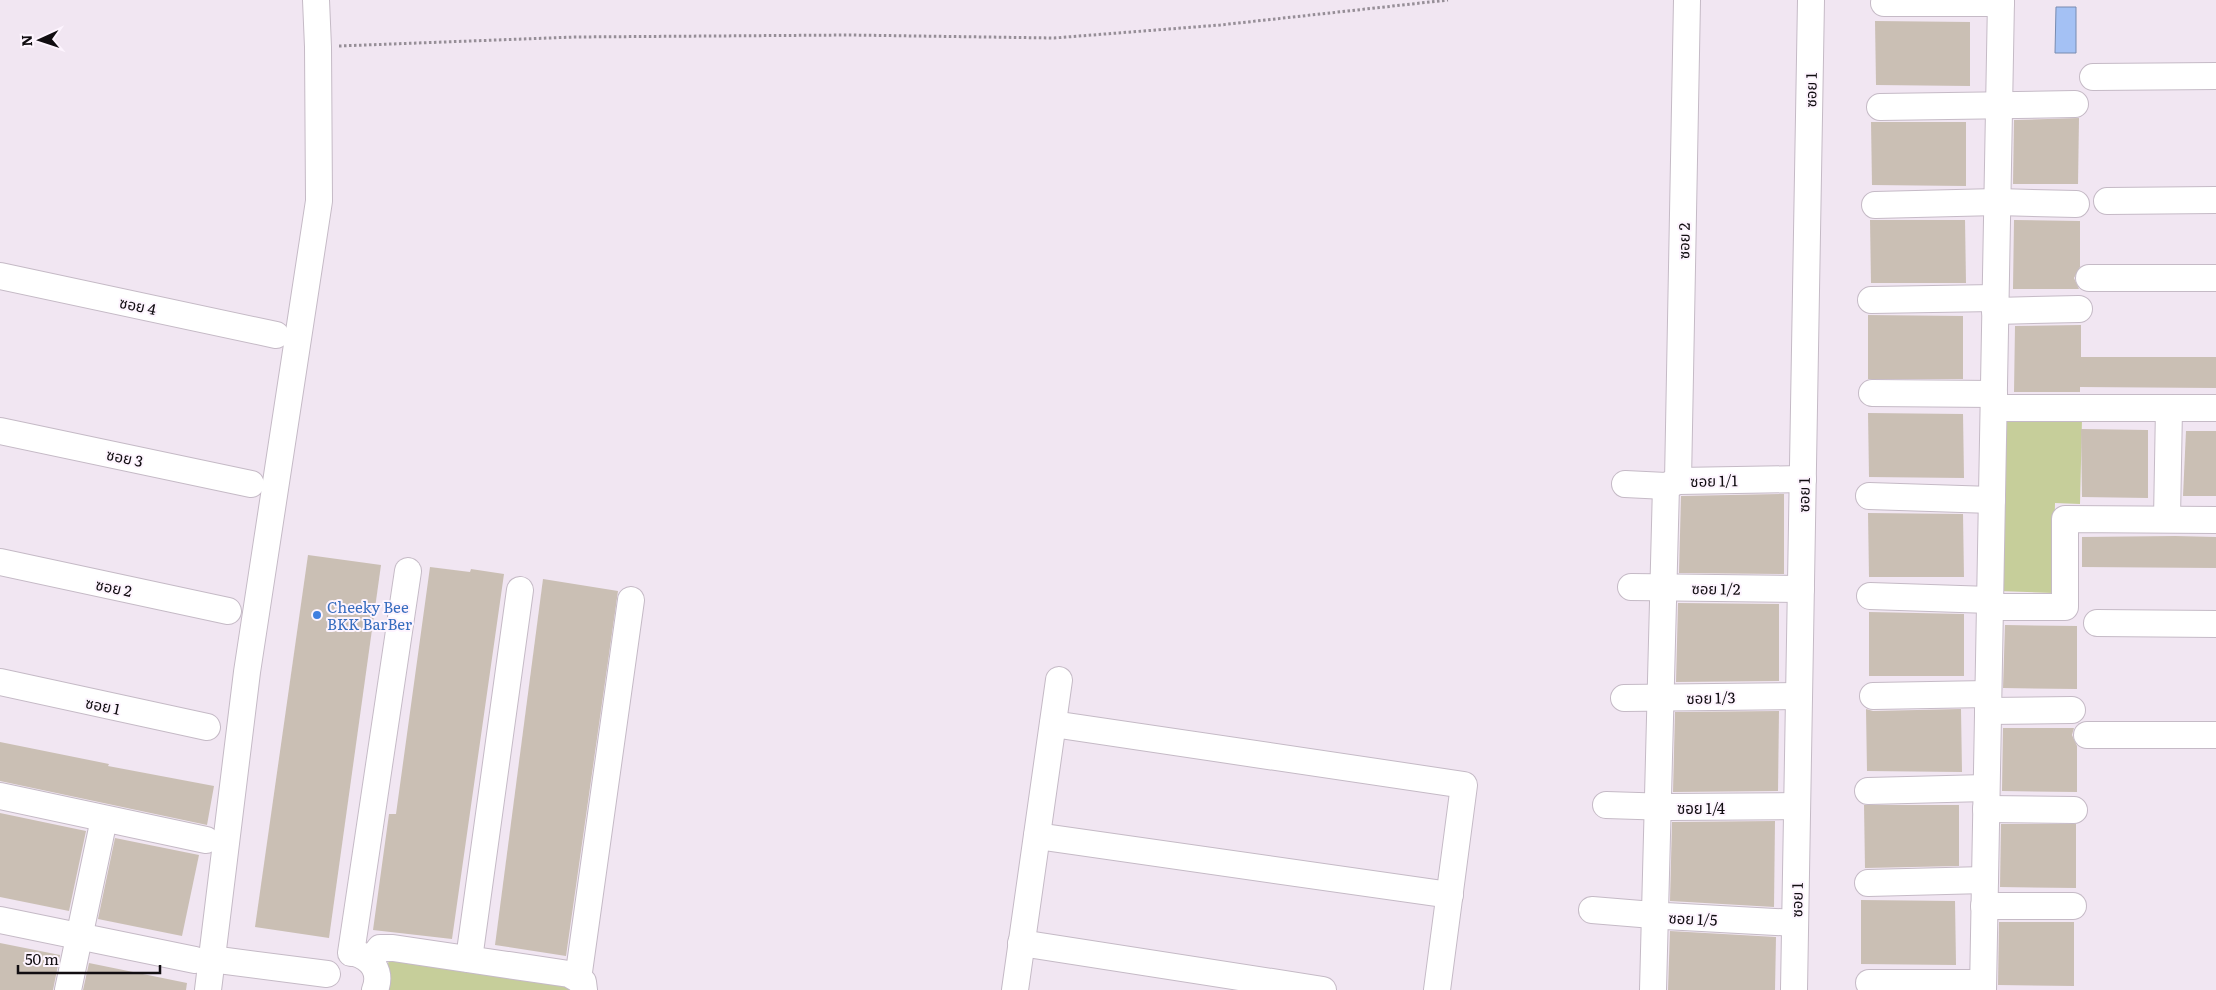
<svg xmlns="http://www.w3.org/2000/svg" width="2216" height="990" font-family="Literata,'Noto Sans Thai',serif">
<rect width="100%" height="100%" fill="#f1e6f2"/>
<g fill="#c6ce9a">
<path d="M2004 417 2082 419 2080 504 2055 503 2053 593 1999 591Z"/>
<path d="M389 958 571 986 570 990H384Z"/>
</g>
<path fill="#a4c1f4" stroke="#788bb0" d="M2056 7H2076V53H2055Z"/>
<g fill="#cabfb4">
<path d="M1875 21 1970 22V86L1876 85Z"/>
<path d="M2079 118 2078 184H2013L2014 120Z"/>
<path d="M1871 122H1966V186L1872 185Z"/>
<path d="M1870 220H1965L1966 283H1871Z"/>
<path d="M2014 220 2080 221V267L2074 278 2079 289H2013Z"/>
<path d="M1868 315 1963 316V379H1868Z"/>
<path d="M2081 325V357H2216V388L2080 387V392H2014L2015 326Z"/>
<path d="M1868 413 1963 414 1964 478 1869 477Z"/>
<path d="M2081 429 2148 430V498L2082 497Z"/>
<path d="M2186 431H2216V496H2183Z"/>
<path d="M1784 494V574L1679 573 1681 496Z"/>
<path d="M1868 513 1963 514 1964 577H1869Z"/>
<path d="M2175 536 2216 537V568L2082 567V537Z"/>
<path d="M308 555 381 565 329 938 255 927Z"/>
<path d="M430 567 470 572 471 569 504 574 452 939 373 930 389 814H396Z"/>
<path d="M543 579 618 591 566 956 495 945Z"/>
<path d="M1678 603 1779 604V681L1676 682Z"/>
<path d="M1869 612 1964 614V676H1869Z"/>
<path d="M2005 625 2077 626V689L2003 688Z"/>
<path d="M1866 709 1873 711 1961 709 1962 772 1867 771Z"/>
<path d="M1779 711 1778 791 1673 792 1675 712Z"/>
<path d="M2003 728H2074L2072 735 2077 746V792L2002 791Z"/>
<path d="M0 742 109 764 108 766 214 786 207 825 0 781Z"/>
<path d="M1864 805H1959V866L1865 868Z"/>
<path d="M0 813 86 831 69 911 0 897Z"/>
<path d="M1775 821 1774 907 1670 901 1672 822Z"/>
<path d="M2001 824H2076V888L2000 887Z"/>
<path d="M115 838 199 855 182 936 98 919Z"/>
<path d="M1861 900 1955 901 1956 965 1861 964Z"/>
<path d="M1999 922H2074V986L1998 985Z"/>
<path d="M1670 931 1776 937 1775 990H1668Z"/>
<path d="M0 943 60 955 53 990H0Z"/>
<path d="M89 963 187 983 186 990H83Z"/>
</g>
<g fill="none" stroke-linecap="round" stroke-linejoin="round">
<defs>
<g id="minor">
<path d="M1884 3H2001"/>
<path d="M2093 77 2216 76"/>
<path d="M1880 107 2075 104"/>
<path d="M2107 201 2216 200"/>
<path d="M1875 205 1997 202 2076 204"/>
<path d="M0 276 276 335"/>
<path d="M2089 278H2216"/>
<path d="M1871 300 1995 298"/>
<path d="M1995 311 2079 309"/>
<path d="M1872 393 1994 394"/>
<path d="M1994 408H2216"/>
<path d="M0 431 251 484"/>
<path d="M1678 481 1687 0"/>
<path d="M1625 484 1666 486 1678 481 1803 479"/>
<path d="M1869 496 1992 500"/>
<path d="M2167 519 2169 408"/>
<path d="M0 562 228 611"/>
<path d="M1631 587 1801 589"/>
<path d="M1870 596 1990 600"/>
<path d="M1990 607H2065V519L2216 520"/>
<path d="M2097 623 2216 624"/>
<path d="M0 682 207 727"/>
<path d="M1873 696 1988 694"/>
<path d="M1624 698 1799 696"/>
<path d="M1988 711 2072 710"/>
<path d="M1053 724 1464 785 1437 990"/>
<path d="M2087 735H2216"/>
<path d="M1868 791 1986 788"/>
<path d="M0 796 206 840"/>
<path d="M1606 805 1670 807 1797 806"/>
<path d="M1986 809 2074 810"/>
<path d="M1037 836 1450 895"/>
<path d="M1868 883 1985 880"/>
<path d="M1984 906H2073"/>
<path d="M1592 910 1665 916 1795 923"/>
<path d="M0 920 195 960"/>
<path d="M1021 943 1323 990"/>
<path d="M351 953 408 571"/>
<path d="M355 953C372 958 382 972 375 990"/>
<path d="M211 959 327 974"/>
<path d="M469 959 520 590"/>
<path d="M370 961 380 948H393L569 974 583 982 584 990"/>
<path d="M578 979 631 600"/>
<path d="M1869 983H1983"/>
<path d="M68 990 104 819"/>
<path d="M208 990 247 672 319 201 318 47 316 0"/>
<path d="M1015 990 1059 680"/>
<path d="M1653 990 1666 486"/>
<path d="M1794 990 1811 0"/>
<path d="M1983 990 2001 0"/>
</g>
</defs>
<use href="#minor" stroke="#c5bac6" stroke-width="28"/>
<path stroke="#968e97" stroke-width="3" stroke-dasharray="2.5 2.5" stroke-linecap="butt" d="M339 46 575 37 849 35 1054 38 1220 25 1448 0"/>
<use href="#minor" stroke="#fff" stroke-width="26"/>
</g>
<circle fill="#3f7fe0" stroke="#fdf4fe" stroke-width="2" cx="317" cy="615" r="5"/>
<g text-anchor="middle" dominant-baseline="central" stroke-width="4" stroke-linejoin="round" paint-order="stroke">
<g font-size="15" fill="#110d11" stroke="#fdf4fe">
<text transform="translate(1810 90) rotate(-89)">ซอย 1</text>
<text transform="translate(1683 241) rotate(-89)">ซอย 2</text>
<text transform="translate(138 305) rotate(12)">ซอย 4</text>
<text transform="translate(125 457) rotate(12)">ซอย 3</text>
<text transform="translate(1714 480) rotate(-1)">ซอย 1/1</text>
<text transform="translate(1803 495) rotate(-89)">ซอย 1</text>
<text transform="translate(114 587) rotate(12)">ซอย 2</text>
<text transform="translate(1716 588) rotate(1)">ซอย 1/2</text>
<text transform="translate(1711 697) rotate(-1)">ซอย 1/3</text>
<text transform="translate(103 705) rotate(12)">ซอย 1</text>
<text x="1701" y="807">ซอย 1/4</text>
<text transform="translate(1796 900) rotate(-89)">ซอย 1</text>
<text transform="translate(1693 918) rotate(3)">ซอย 1/5</text>
</g>
<g font-size="15" fill="#366cbe" stroke="#fdf4fe" text-anchor="start">
<text x="327" y="606">Cheeky Bee<tspan x="327" dy="17">BKK BarBer</tspan></text>
</g>
</g>
<g transform="translate(40 40) rotate(267)" stroke="#fdf4fe" stroke-width="4" paint-order="stroke">
<path d="M0-4L9 19L0 12L-9 19Z" fill="#110d11"/>
<text y="-8" font-size="14" font-weight="bold" text-anchor="middle" fill="#110d11">N</text>
</g>
<path d="M18 965v8h142v-8" fill="none" stroke="#110d11" stroke-width="2.5"/>
<text x="25" y="965" font-size="15" fill="#110d11" stroke="#fdf4fe" stroke-width="4" paint-order="stroke">50 m</text>
</svg>
